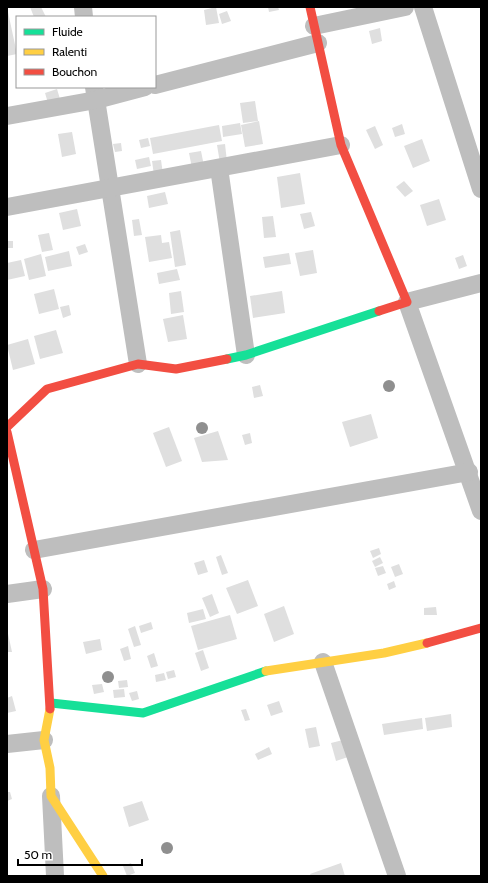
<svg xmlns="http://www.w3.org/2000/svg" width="488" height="883" font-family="Cabin,sans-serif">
<rect width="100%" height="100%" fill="#fff"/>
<g fill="#dfdfdf">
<path d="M30 7H41L46 17H34Z"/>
<path d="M216 7 219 23 206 25 204 10Z"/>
<path d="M268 7H278L279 10 269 12Z"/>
<path d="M227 11 231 21 222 24 219 14Z"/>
<path d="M8 12 17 54 7 56V13Z"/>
<path d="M380 28 382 41 372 44 369 31Z"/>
<path d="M57 89 60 99 48 103 45 93Z"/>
<path d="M255 101 258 121 243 123 240 103Z"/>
<path d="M259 121 263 144 245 147 241 125Z"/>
<path d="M240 123 242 134 223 137 222 126Z"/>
<path d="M402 124 405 134 395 137 392 128Z"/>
<path d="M219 125 222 141 153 154 150 138Z"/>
<path d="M375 126 383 145 375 149 366 130Z"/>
<path d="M72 132 76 154 62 157 58 134Z"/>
<path d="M148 138 150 146 141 148 139 140Z"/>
<path d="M422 139 430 161 413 168 404 146Z"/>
<path d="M121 143 122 151 115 152 113 144Z"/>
<path d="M225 144 227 162 220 163 217 145Z"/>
<path d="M201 151 204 166 192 168 189 153Z"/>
<path d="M149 157 151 166 137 169 135 160Z"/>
<path d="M161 160 163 174 154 175 152 161Z"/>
<path d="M300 173 305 204 281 208 277 177Z"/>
<path d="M404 181 413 191 405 197 396 187Z"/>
<path d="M165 192 168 204 149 208 147 196Z"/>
<path d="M439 199 446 220 427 226 420 205Z"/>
<path d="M77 209 81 226 63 230 59 213Z"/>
<path d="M311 212 315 226 304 229 300 214Z"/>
<path d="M273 216 276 237 264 238 262 217Z"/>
<path d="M139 219 142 235 134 236 132 220Z"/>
<path d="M180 230 186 265 175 267 170 232Z"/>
<path d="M49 233 53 250 42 252 38 235Z"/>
<path d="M161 235 162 243 169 242 172 258 149 262 145 237Z"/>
<rect x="7" y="241" width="6" height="7"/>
<path d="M85 244 88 252 79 255 76 247Z"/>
<path d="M313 250 317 273 300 276 295 253Z"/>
<path d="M69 251 72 266 48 271 45 257Z"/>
<path d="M289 253 291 264 265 268 263 257Z"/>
<path d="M41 254 46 276 29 280 24 259Z"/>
<path d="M463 255 467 266 459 269 455 258Z"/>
<path d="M21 260 25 276 7 280V263Z"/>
<path d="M177 269 180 280 159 284 157 273Z"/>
<path d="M54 289 59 309 39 314 34 294Z"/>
<path d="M181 291 184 312 171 314 169 293Z"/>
<path d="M282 291 285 313 253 318 250 296Z"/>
<path d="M69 305 71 315 63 318 60 307Z"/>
<path d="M183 315 187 339 168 342 163 319Z"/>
<path d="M56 330 63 353 40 359 34 336Z"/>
<path d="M28 339 35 364 13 370 7 345Z"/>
<path d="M260 385 263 396 254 398 252 387Z"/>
<path d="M371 414 378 438 350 447 342 422Z"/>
<path d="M169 427 182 461 166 467 153 433Z"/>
<path d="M218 431 228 460 202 462 194 438Z"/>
<path d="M250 433 252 443 245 445 242 435Z"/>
<path d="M379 548 381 554 373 558 370 551Z"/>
<path d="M221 555 228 573 222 575 216 557Z"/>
<path d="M380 557 383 563 375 567 372 561Z"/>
<path d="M204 560 208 572 198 575 194 563Z"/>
<path d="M399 564 403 574 395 577 391 567Z"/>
<path d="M383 566 386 573 378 576 375 568Z"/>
<path d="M248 580 258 606 237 614 226 588Z"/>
<path d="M394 581 396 587 389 590 387 584Z"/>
<path d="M212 594 219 613 210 617 202 598Z"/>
<path d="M284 606 294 634 274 642 264 614Z"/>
<path d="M436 607 437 615H424V608Z"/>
<path d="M203 609 206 619 189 623 187 613Z"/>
<path d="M230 615 237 639 198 650 191 626Z"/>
<path d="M151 622 153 629 141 633 139 626Z"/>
<path d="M135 626 141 645 134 647 128 629Z"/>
<path d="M7 629 12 652H7Z"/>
<path d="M100 639 102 650 86 654 83 642Z"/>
<path d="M128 646 131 659 124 661 120 649Z"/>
<path d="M203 650 209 668 201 671 195 653Z"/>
<path d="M154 653 158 666 151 668 147 656Z"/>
<path d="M174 670 176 677 168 679 166 672Z"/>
<path d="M164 673 166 680 156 682 155 675Z"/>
<path d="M127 680 128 687 119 688 118 681Z"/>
<path d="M102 684 104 692 94 694 92 685Z"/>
<path d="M124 689 125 697 114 698 113 690Z"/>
<path d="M137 691 139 699 132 701 129 693Z"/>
<path d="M12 696 16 711 7 713V698Z"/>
<path d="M279 701 283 712 271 716 267 705Z"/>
<path d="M246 709 250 720 245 721 241 710Z"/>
<path d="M451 714 452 727 427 731 425 718Z"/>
<path d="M422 718 423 729 384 735 382 724Z"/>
<path d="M316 727 320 746 309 748 305 729Z"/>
<path d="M343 740 348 757 336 761 331 743Z"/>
<path d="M269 747 272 754 258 760 255 754Z"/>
<path d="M7 792H10L12 799 7 801Z"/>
<path d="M142 801 149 820 129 827 123 807Z"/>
<path d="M131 863 135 873 127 876 123 866Z"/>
<path d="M341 863 345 876H311L310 874Z"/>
</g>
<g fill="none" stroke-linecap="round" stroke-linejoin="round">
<g stroke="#bebebe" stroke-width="18">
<path d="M83 7 84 17"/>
<path d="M423 7 481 189"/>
<path d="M314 26 405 7"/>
<path d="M155 85 318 43"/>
<path d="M94 87 138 364"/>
<path d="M7 116 96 100 145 87"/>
<path d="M219 168 246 355"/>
<path d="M7 207 341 145"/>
<path d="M481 283 407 302 481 511"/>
<path d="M34 550 469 472"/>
<path d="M7 594 43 589"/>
<path d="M323 662 397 876"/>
<path d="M7 744 44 740"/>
<path d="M51 796 55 876"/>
</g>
<g stroke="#16e098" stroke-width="9">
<path d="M227 359 246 355 379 311"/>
<path d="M51 703 143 713 266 671"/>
</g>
<g stroke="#ffcf43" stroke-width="9">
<path d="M266 671 384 653 427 643"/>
<path d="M50 709 44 740 50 768 51 796 103 876"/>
</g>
<g stroke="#f24e42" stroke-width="9">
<path d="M310 7 341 145 407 302 379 311"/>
<path d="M7 427 47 389 138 364 176 369 227 359"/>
<path d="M7 432 43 589 50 709"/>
<path d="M427 643 481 628"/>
</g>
</g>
<g fill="#8f8f8f">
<circle cx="389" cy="386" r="6"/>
<circle cx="202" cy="428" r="6"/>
<circle cx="108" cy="677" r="6"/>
<circle cx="167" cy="848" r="6"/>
</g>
<rect width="488" height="883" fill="none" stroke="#000000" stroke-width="16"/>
<rect x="16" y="16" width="140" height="72" fill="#ffffff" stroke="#999999"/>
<rect x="24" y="29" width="20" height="6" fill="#16e098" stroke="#999999"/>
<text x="52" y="36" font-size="12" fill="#000000">Fluide</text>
<rect x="24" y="49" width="20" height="6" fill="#ffcf43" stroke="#999999"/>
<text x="52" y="56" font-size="12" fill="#000000">Ralenti</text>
<rect x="24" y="69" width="20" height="6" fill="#f24e42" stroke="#999999"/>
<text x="52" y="76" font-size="12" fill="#000000">Bouchon</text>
<path d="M18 859v6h124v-6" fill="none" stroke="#000000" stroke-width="2"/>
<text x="24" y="859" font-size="12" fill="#000000" stroke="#ffffff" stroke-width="3" paint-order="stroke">50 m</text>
</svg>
